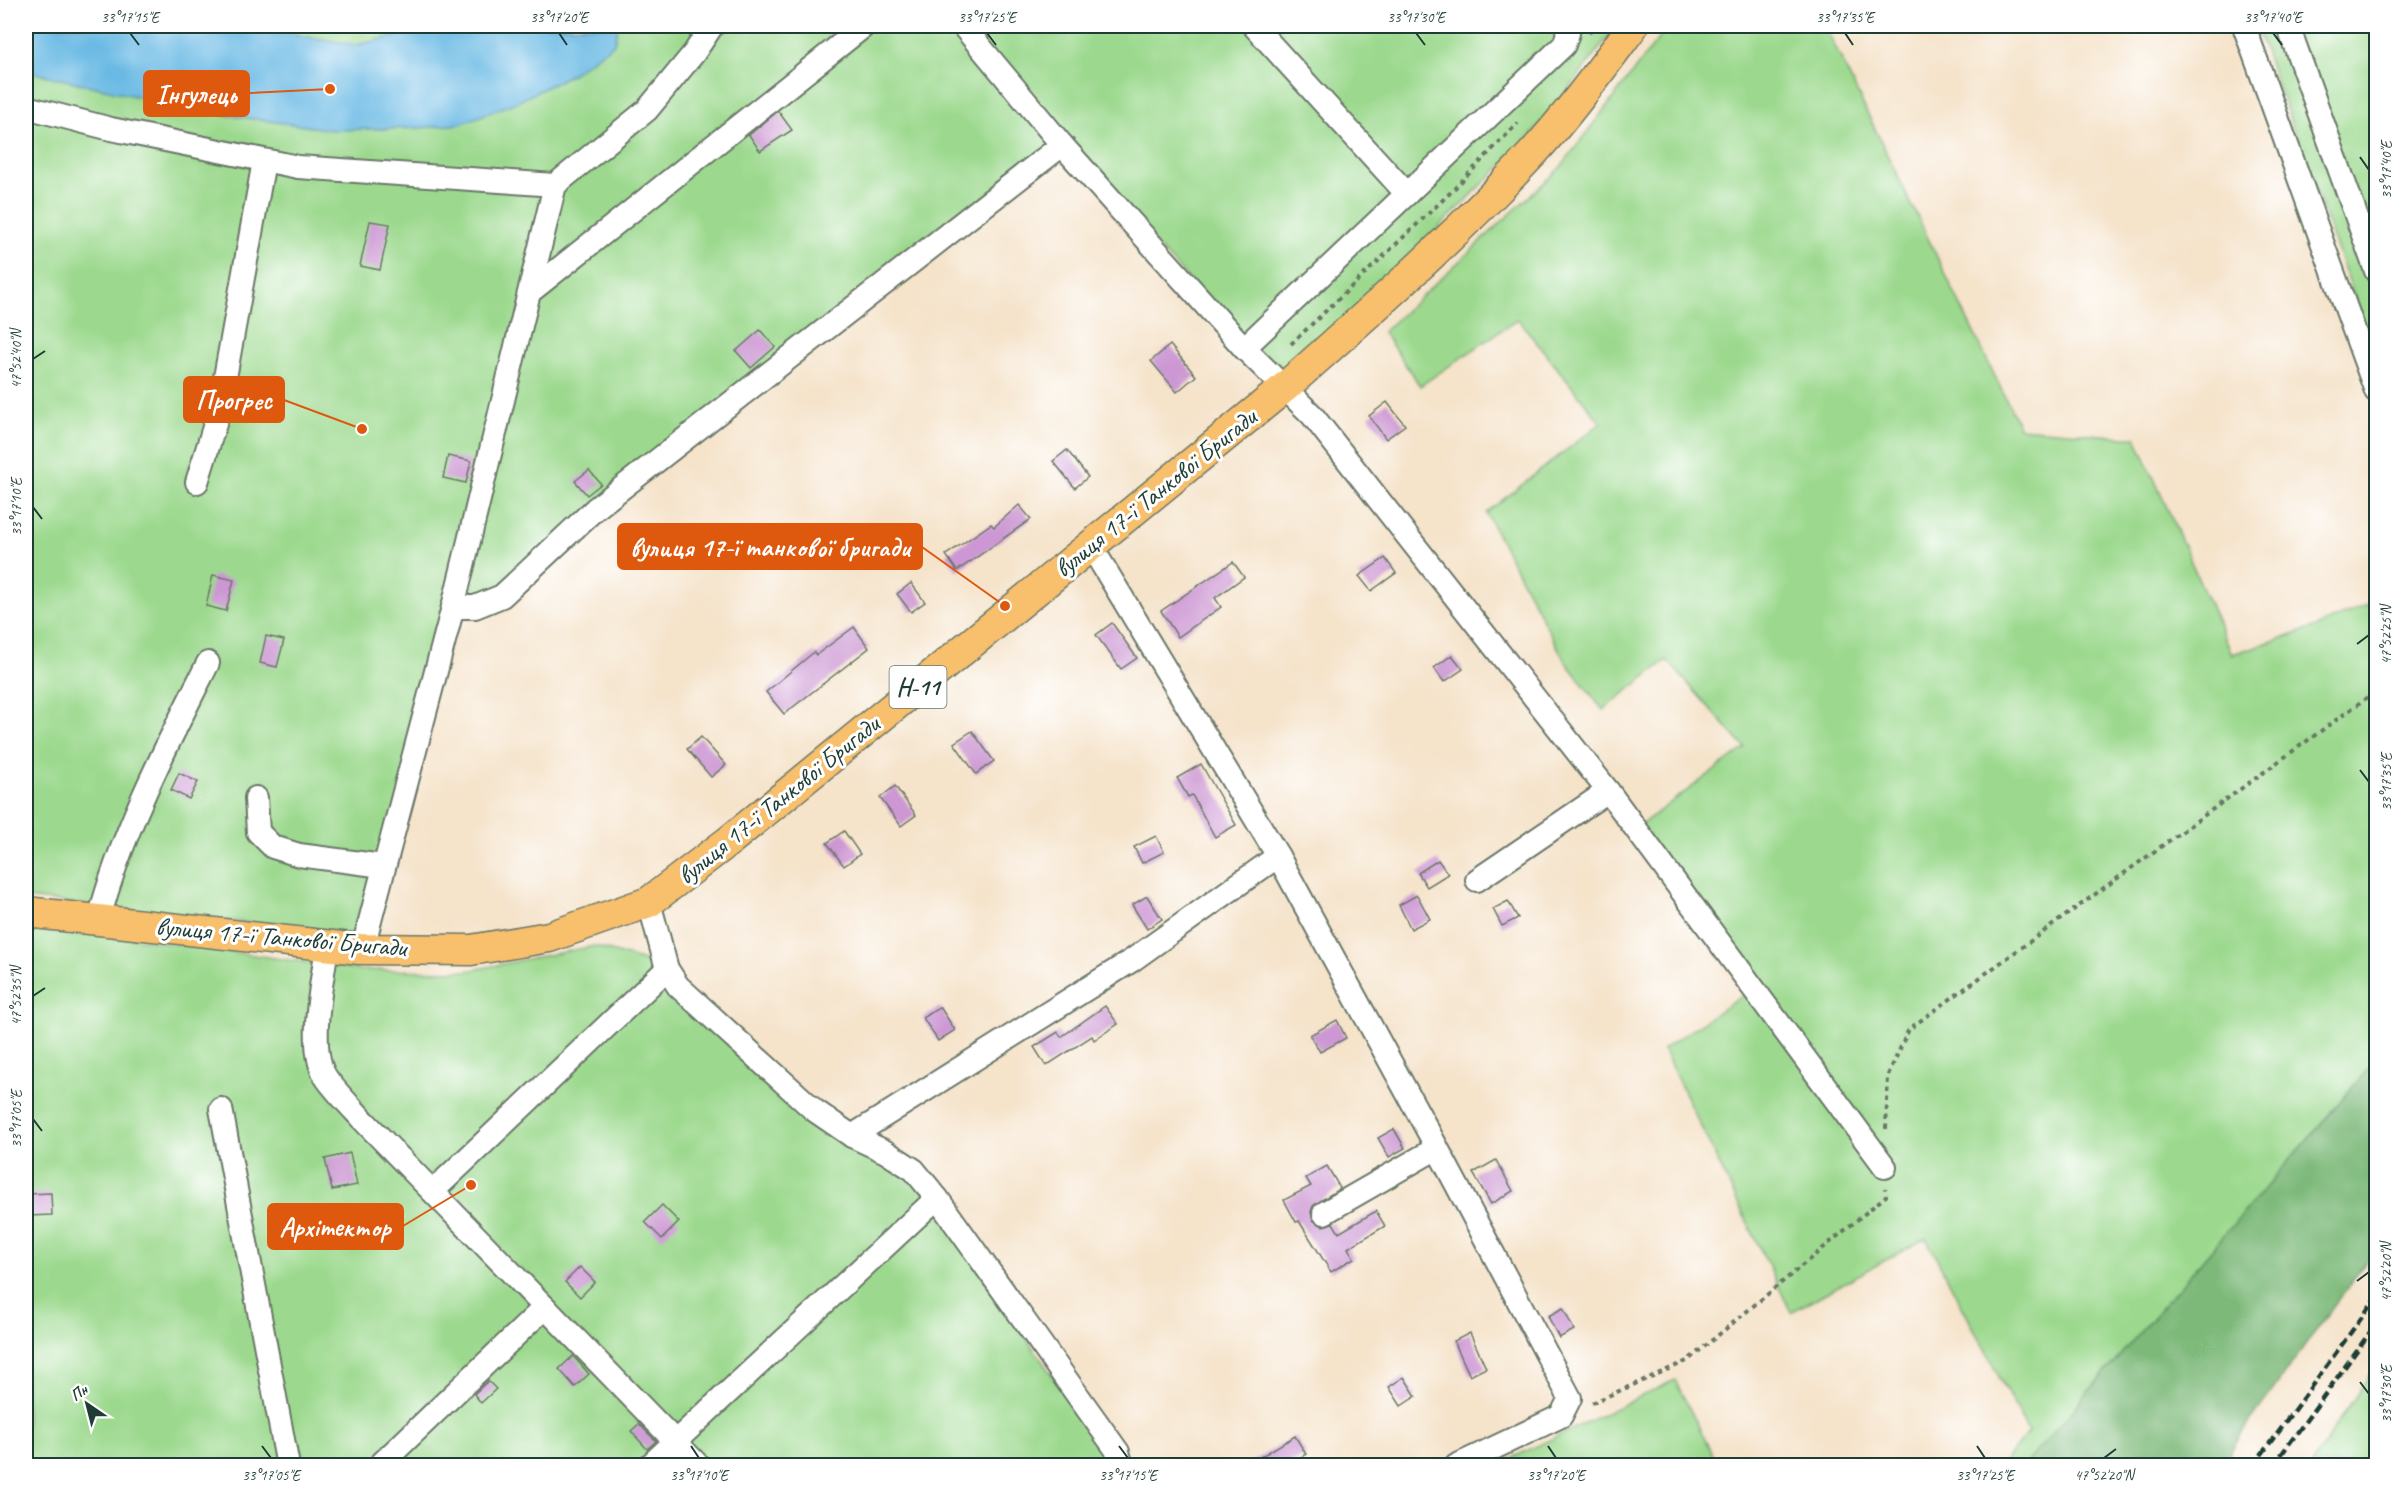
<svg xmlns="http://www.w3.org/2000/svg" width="2402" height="1491" font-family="Caveat,sans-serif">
<rect width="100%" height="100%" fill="#fff"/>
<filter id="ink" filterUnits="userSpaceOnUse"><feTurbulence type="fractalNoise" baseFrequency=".0167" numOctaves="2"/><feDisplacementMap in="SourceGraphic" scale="12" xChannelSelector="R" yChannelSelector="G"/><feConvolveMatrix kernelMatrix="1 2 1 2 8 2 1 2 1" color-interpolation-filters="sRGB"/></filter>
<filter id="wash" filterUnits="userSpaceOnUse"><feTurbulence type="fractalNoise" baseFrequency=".008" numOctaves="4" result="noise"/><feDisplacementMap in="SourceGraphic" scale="24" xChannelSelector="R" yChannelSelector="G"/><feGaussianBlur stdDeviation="1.35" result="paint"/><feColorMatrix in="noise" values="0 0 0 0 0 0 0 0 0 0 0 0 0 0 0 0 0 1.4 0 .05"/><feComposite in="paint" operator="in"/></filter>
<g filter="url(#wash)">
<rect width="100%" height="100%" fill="#f5e3ca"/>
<g fill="#9cd98e" stroke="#5e8b61" stroke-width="1.5">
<path d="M243 26H472L356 45Z"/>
<path d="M590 26H1616L1575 81 1524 143 1297 368 1277 372 1062 146 502 596 453 607 366 936 26 898V57L69 71Z"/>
<path d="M1668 26H1825L2020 428 2136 438 2232 654 2311 629 2376 601V1060L2025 1465H2002L2028 1432 1926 1238 1791 1312 1663 1049 1760 984 1639 826 1745 748 1667 660 1603 710 1565 661 1486 513 1601 423 1518 319 1420 386 1383 332 1560 168Z"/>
<path d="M2256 26H2376V356Z"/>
<path d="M26 927 97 933 360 970 467 971 594 946 644 961 674 993 906 1173 928 1196 1114 1465H26Z"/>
<path d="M2376 1365V1465H2311Z"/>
<path d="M1675 1380 1718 1465H1497Z"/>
</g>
<path fill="#7db979" stroke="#4e7b56" stroke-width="1.5" d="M2376 1060V1248L2249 1423 2222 1465H2025Z"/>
<path fill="#69b9e4" stroke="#447b8c" stroke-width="1.5" d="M26 26H264L303 36 356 45 413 32 429 26H618L614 44 572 74 517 102 460 124 420 128 333 130 204 112 26 71Z"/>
<g id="blocks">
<g fill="#cc97d3">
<path d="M778 111 792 130 760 151 749 135Z"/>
<path d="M370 221 390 224 380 270 360 266Z"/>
<path d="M760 330 775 347 751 368 736 351Z"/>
<path d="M1170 345 1196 376 1177 392 1151 361Z"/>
<path d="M1387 402 1405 425 1386 439 1369 416Z"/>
<path d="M1067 450 1088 477 1075 488 1053 461Z"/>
<path d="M448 456 471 461 466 483 443 478Z"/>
<path d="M589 470 601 484 587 495 575 481Z"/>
<path d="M1019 505 1031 519 957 571 946 555 991 524 994 527Z"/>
<path d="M1385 558 1396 573 1371 591 1359 576Z"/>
<path d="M1233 562 1244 577 1215 598 1221 607 1178 637 1161 611Z"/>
<path d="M213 575 234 580 226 611 206 606Z"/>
<path d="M911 583 925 602 911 612 897 594Z"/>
<path d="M1112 623 1137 658 1121 669 1096 635Z"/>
<path d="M854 627 869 648 784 714 766 692 814 652 816 655Z"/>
<path d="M266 636 284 640 277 667 260 663Z"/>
<path d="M1452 655 1463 669 1444 682 1434 668Z"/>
<path d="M972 731 994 761 976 774 954 743Z"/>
<path d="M701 737 726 765 711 777 687 749Z"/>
<path d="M1201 764 1236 825 1215 837 1192 795 1188 797 1177 778Z"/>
<path d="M179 773 198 782 189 799 171 790Z"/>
<path d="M895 786 916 815 901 826 880 798Z"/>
<path d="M844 831 860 854 844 866 827 843Z"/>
<path d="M1156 836 1164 852 1142 863 1134 847Z"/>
<path d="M1438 860 1448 874 1427 887 1418 873Z"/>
<path d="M1417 895 1430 919 1411 929 1399 905Z"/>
<path d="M1147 896 1162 919 1147 929 1132 905Z"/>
<path d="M1508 901 1518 918 1502 926 1493 909Z"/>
<path d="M1105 1006 1118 1024 1094 1040 1092 1036 1046 1066 1034 1047 1058 1032 1061 1037Z"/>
<path d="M940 1007 955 1030 938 1041 923 1018Z"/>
<path d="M1337 1020 1346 1038 1320 1052 1310 1035Z"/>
<path d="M1394 1129 1405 1148 1389 1157 1378 1138Z"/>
<path d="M350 1153 357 1185 332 1190 325 1159Z"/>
<path d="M1496 1160 1513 1191 1491 1204 1473 1173Z"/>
<path d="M1327 1166 1340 1188 1313 1206 1311 1212 1313 1220 1323 1226 1333 1223 1339 1233 1376 1211 1385 1226 1348 1248 1354 1258 1331 1272 1299 1221 1296 1222 1284 1200 1311 1186 1306 1178Z"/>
<path d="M51 1193 52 1215 28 1216V1194Z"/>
<path d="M662 1205 679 1222 662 1239 645 1222Z"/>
<path d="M580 1267 595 1282 580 1297 565 1282Z"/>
<path d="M1563 1308 1574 1330 1559 1338 1548 1316Z"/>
<path d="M1470 1333 1486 1368 1470 1376 1454 1341Z"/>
<path d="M573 1356 589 1374 575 1387 559 1369Z"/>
<path d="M1404 1377 1416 1396 1401 1406 1389 1387Z"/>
<path d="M488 1381 496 1389 481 1403 474 1394Z"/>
<path d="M639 1424 656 1441 647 1449 631 1431Z"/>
<path d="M1295 1436 1306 1454 1287 1466H1245Z"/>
</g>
</g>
</g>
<g filter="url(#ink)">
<use href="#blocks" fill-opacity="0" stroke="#6a7768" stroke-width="1.5"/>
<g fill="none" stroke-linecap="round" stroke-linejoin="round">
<defs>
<g id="minor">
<path d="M963 26 1062 145 1244 348 1312 415 1608 791 1885 1167"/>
<path d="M1254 26 1407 194"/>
<path d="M2244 26 2376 391"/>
<path d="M2288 26 2376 271"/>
<path d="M26 107 111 129 298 167 555 185"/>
<path d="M531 291 864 26"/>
<path d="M1244 348 1564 45 1568 33 1566 26"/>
<path d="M197 482 219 411 264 161"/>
<path d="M1091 546 1278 856 1428 1131 1570 1398 1561 1416 1456 1466"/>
<path d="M453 607H475L502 596 595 509 1062 145"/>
<path d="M256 798 258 832 273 847 299 855 383 866"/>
<path d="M1477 880 1608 791"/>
<path d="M649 902 667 969 678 986 814 1110 852 1136 886 1152 914 1170 937 1198 1118 1452 1122 1466"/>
<path d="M99 919C122 831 167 745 208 663"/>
<path d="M327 945C323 981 306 1050 327 1079 338 1094 352 1108 365 1122L699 1466"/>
<path d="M360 949 366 936 453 607 555 185 647 110 694 53 712 26"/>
<path d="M221 1109 288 1466"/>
<path d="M852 1136 1131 961 1278 856"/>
<path d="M433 1191 667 969"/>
<path d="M1324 1213 1437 1148"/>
<path d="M379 1466 545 1307"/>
<path d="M649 1466 937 1198"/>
</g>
<path id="major" d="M26 912 360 949 471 950 549 937 649 902 729 841 1284 388C1369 313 1455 237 1532 154 1569 114 1601 69 1633 26"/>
</defs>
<use href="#minor" stroke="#6a7768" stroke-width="26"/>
<use href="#major" stroke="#6a7768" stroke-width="33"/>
<g stroke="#6a7768" stroke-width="4" stroke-dasharray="4.5 4.5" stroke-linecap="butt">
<path d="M1589 33 1594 26"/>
<path d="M1291 344 1449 194 1518 123"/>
<path d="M1886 1129 1888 1075 1909 1029 2376 691"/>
<path d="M1592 1403 1687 1361 1886 1196 1885 1188"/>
</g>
<use href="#minor" stroke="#fff" stroke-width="22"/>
<use href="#major" stroke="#f8bf6c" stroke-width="30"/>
<g stroke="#1f3d34" stroke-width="4.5" stroke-dasharray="9 4.5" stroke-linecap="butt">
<path d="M2253 1466 2376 1298"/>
<path d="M2273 1466 2376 1324"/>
</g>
</g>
</g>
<path fill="none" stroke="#1f3d34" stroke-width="2" d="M130 33 139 45M559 33 567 45M987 33 996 45M1416 33 1425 45M1845 33 1853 45M2273 33 2282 45M2360 157 2369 170M33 359 45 351M33 507 42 519M2357 644 2369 635M2360 770 2369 782M33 996 45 988M33 1119 42 1131M2357 1281 2369 1272M2360 1382 2369 1394M262 1446 271 1458M691 1446 699 1458M1119 1446 1128 1458M1548 1446 1556 1458M1977 1446 1985 1458M2104 1458 2116 1449"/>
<g text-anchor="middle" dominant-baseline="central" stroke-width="6" stroke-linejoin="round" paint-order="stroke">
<rect fill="#fff" stroke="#627771" stroke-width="1.5" x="889.5" y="666" width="57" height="42" rx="4.5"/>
<g font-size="24" font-weight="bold" fill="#1f3d34">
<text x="918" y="687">Н-11</text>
</g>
<g font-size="26" fill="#1f3d34" stroke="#fff">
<text transform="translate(1155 493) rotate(-39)">вулиця 17-ї Танкової Бригади</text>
<text transform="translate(778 800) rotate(-39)">вулиця 17-ї Танкової Бригади</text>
<text transform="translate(281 937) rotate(5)">вулиця 17-ї Танкової Бригади</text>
</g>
</g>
<path fill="none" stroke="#de580e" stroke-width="2" d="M330 89L249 93M362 429L284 400M1005 606L922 547M471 1185L403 1226"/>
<g fill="#de580e" stroke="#fff" stroke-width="2">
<circle cx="330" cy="89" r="6"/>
<circle cx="362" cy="429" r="6"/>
<circle cx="1005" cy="606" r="6"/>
<circle cx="471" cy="1185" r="6"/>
</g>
<g fill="#de580e" stroke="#de580e" stroke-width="2">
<rect x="144" y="71" width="105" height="45" rx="6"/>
<rect x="184" y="377" width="100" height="45" rx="6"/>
<rect x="618" y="524" width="304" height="45" rx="6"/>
<rect x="268" y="1204" width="135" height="45" rx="6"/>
</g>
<g font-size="27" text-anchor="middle" font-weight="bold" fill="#fff">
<text x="196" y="103">Інгулець</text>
<text x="234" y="409">Прогрес</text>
<text x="770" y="556">вулиця 17-ї танкової бригади</text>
<text x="335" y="1236">Архітектор</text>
</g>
<rect width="2402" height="1491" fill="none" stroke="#fff" stroke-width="66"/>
<g transform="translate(87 1404) rotate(325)" stroke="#ffffff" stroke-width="4.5" paint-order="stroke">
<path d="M0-4.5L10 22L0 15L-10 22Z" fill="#1f3d34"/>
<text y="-9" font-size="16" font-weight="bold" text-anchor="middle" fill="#1f3d34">Пн</text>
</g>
<rect x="33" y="33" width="2336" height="1425" fill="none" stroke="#1f3d34" stroke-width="2"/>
<g font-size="15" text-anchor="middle" fill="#1f3d34">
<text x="130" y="22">33°17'15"E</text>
<text x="559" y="22">33°17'20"E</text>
<text x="987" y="22">33°17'25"E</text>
<text x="1416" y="22">33°17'30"E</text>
<text x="1845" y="22">33°17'35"E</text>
<text x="2273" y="22">33°17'40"E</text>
<text transform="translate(2386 170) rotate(-90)" y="5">33°17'40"E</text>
<text transform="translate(16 359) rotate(-90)" y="5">47°52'40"N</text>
<text transform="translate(16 507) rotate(-90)" y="5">33°17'10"E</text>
<text transform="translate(2386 635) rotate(-90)" y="5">47°52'25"N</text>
<text transform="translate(2386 782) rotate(-90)" y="5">33°17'35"E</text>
<text transform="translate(16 996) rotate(-90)" y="5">47°52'35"N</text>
<text transform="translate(16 1119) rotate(-90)" y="5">33°17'05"E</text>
<text transform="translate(2386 1272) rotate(-90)" y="5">47°52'20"N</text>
<text transform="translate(2386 1394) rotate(-90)" y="5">33°17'30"E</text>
<text x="271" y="1480">33°17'05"E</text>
<text x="699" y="1480">33°17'10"E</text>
<text x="1128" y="1480">33°17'15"E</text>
<text x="1556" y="1480">33°17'20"E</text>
<text x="1985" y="1480">33°17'25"E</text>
<text x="2104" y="1480">47°52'20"N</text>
</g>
</svg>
